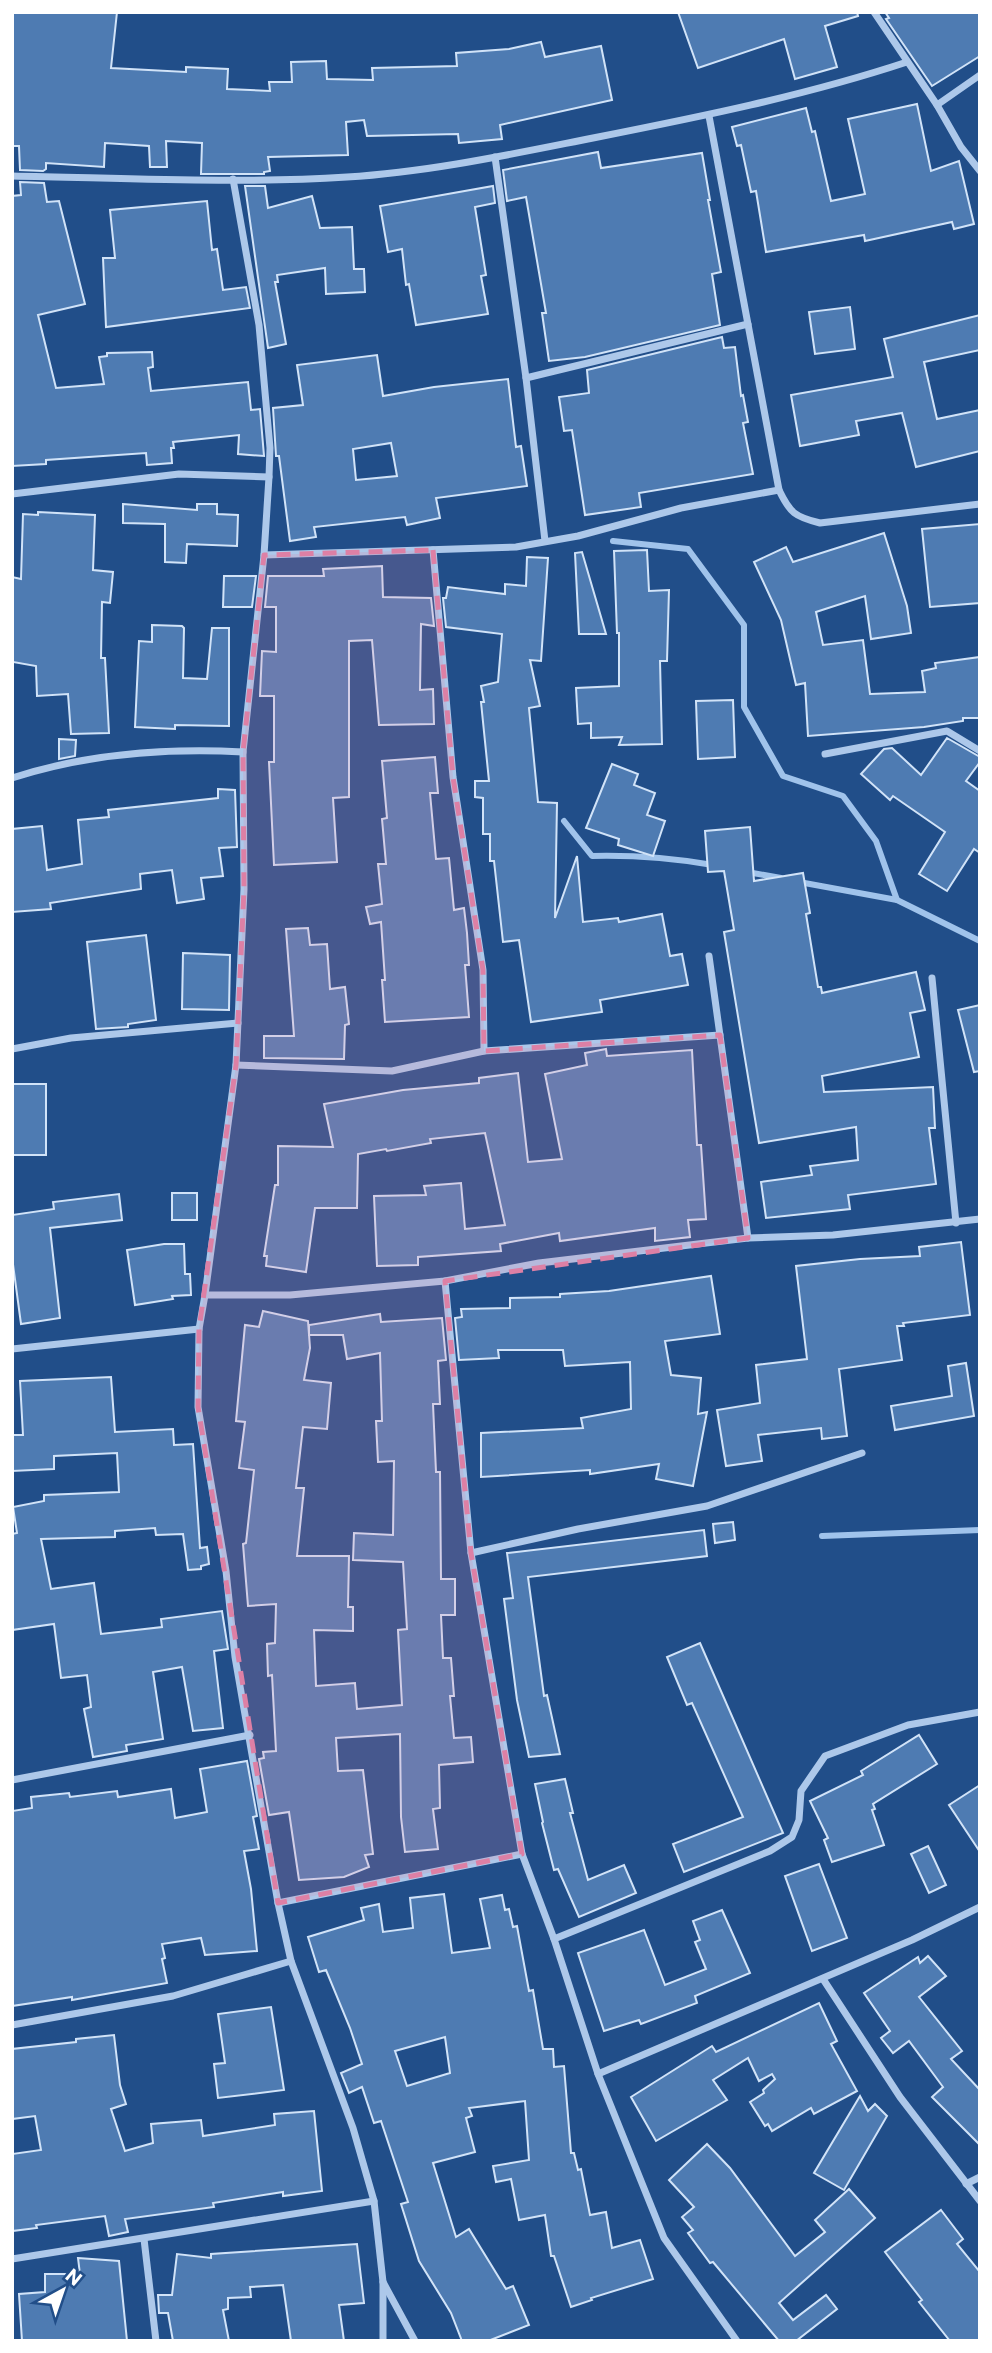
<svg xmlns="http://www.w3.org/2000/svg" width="992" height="2353" font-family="Commissioner,sans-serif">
<rect width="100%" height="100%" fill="#214e89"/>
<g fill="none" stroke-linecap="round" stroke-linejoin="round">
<g stroke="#a0c3eb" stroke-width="6">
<path d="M613 541 688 549 744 625V707L783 776 843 796 876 841 897 900"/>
<path d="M564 821 592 856C633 855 672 858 713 865"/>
<path d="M747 872 781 878"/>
<path d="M799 882 897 900 980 941"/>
<path d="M822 1536 980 1530"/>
</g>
</g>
<g fill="#4e7bb2" stroke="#d1e3f8" stroke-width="2" fill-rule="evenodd">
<path d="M12 12H117L111 68 186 72V67L228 69 227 89 270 91 269 82H292L291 62 326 61 327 79 373 80 372 68 457 66 456 53 509 49 541 42 545 57 601 46 612 100 500 125 502 139 459 143 458 134 367 136 364 120 346 122 348 155 268 157 270 171 264 172V174H201L202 143 166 141 167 167H150L149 146 105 143 104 167 46 163V169L43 171 20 170 19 146H12Z"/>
<path d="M678 12H857L858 16 825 26 837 67 795 79 784 39 698 68Z"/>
<path d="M885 12H980V56L932 86 886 19 889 18Z"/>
<path d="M917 104 931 171 959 161 974 224 954 229 952 222 865 241 864 235 766 252 756 191 751 192 741 145 737 146 732 127 806 108 812 132 815 131 831 201 865 194 848 119Z"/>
<path d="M598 152 601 168 702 153 710 200H708L721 272 712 274 720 325 585 357 549 361 542 313H546L526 197 507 201 503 170Z"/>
<path d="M20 182 44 183 47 202 59 201 85 304 38 315 56 388 104 384 99 357 107 356V353L152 352 153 367 148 368 151 391 248 382 251 410 260 409 264 456 238 454 239 435 173 442 174 448H171L172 463 147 465 146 453 46 460V464L12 466V196L21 195Z"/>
<path d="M245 186H265L268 208 312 196 320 228 352 227 354 269H364L365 292 326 294 325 268 277 275 278 282H275L286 344 268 348Z"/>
<path d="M493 186 495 203 475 207 486 275 481 276 488 314 416 325 409 284 406 285 402 249 388 252 380 206Z"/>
<path d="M207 201 212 250 217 249 223 290 246 287 250 308 106 327 103 258H115L110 210Z"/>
<path d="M850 307 855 349 815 354 809 312Z"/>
<path d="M980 315V350L924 362 937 419 980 410V451L916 467 902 413 856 421 859 435 800 446 791 395 893 377 884 339Z"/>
<path d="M722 337 724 348 735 347 741 396 743 395 748 422 743 423 753 474 639 493 641 507 585 515 572 430 564 431 559 397 589 393 587 370Z"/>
<path d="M377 355 383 396 434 387 508 379 516 447 521 446 527 486 436 498 440 518 407 525 405 517 314 527 316 537 290 541 279 456H276L273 408 303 405 297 365ZM391 443 397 476 356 480 353 449Z"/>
<path d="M123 504 197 510V504H217V514L238 515 237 546 187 544 186 563 165 562V524L123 523Z"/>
<path d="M38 512 95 515 93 570 113 572 110 603 102 602 101 658H105L109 733 71 734 68 694 37 696 36 666 13 662 12 577 21 579 23 514 38 515Z"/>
<path d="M980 524V603L930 607 922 529Z"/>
<path d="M884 533 907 606 911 633 871 639 865 596 816 612 823 645 863 640 870 694 925 692 922 671 936 668 935 663 980 657V718H963V721L924 727 808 736 805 683 796 685 781 620 754 562 786 547 793 562Z"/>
<path d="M647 550 649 591 669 590 667 661H660L662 744 619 745 622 737 591 738V723L578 724 576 688 619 686V633H617L614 551Z"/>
<path d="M582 552 606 634H579L575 553Z"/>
<path d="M527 557 548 558 541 661 530 660 540 706 529 708 538 802 557 803 555 918 577 856 583 922 618 918 619 922 662 914 670 956 682 954 688 985 600 1000 602 1012 531 1022 519 940 503 942 494 861H490V834H483V798L475 797V781H489L481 702H484L481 686 498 682 502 634 446 627 443 598H446L448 587 505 594V584L526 586Z"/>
<path d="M382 566 383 597 431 598 434 626 421 624 420 690 433 689 434 724 379 725 372 640 349 641V797L333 798 337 862 274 865 269 762H274V696H260L262 651 276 652V607H265L268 576H324L323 569Z"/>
<path d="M224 576H256L252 607H223Z"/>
<path d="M152 625 182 626 184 628 183 678 207 679 212 628H229V726L175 725V729L135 727 139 641 152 642Z"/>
<path d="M733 700 735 757 698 759 696 701Z"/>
<path d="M947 738 980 757V762L966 781 980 791V853L974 849 947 891 919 874 945 832 893 796 890 800 861 774 884 749 892 748 921 775Z"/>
<path d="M59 739 76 740 75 756 59 759Z"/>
<path d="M435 757 438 793H430L436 859 449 858 454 910 464 908 467 933 469 965H465L469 1017 385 1022 382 980H385L381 922 370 924 366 907 382 904 378 864H386L382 819 387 818 382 761Z"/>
<path d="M612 764 638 774 634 785 655 793 647 815 665 821 653 856 618 845 619 839 586 828Z"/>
<path d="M218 789 235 790 237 847 219 848 223 876 201 878 204 899 177 903 172 870 140 874 141 889 50 903 51 909 12 912V829L42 826 47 870 82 864 78 820 109 817 108 810 218 798Z"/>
<path d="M750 827 754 881 803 873 810 913 806 914 818 987H821L822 993 916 972 925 1010 910 1013 919 1057 822 1076 824 1092 933 1087 935 1128H929L936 1184 848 1195 850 1209 766 1218 761 1182 812 1175 810 1166 858 1160 856 1127 759 1143 724 932 734 930 724 871 708 872 705 831Z"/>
<path d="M308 928 310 945 327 944 330 989 345 987 349 1024 345 1025 344 1059 264 1058V1036H294L286 929Z"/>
<path d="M146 935 156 1020 128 1024V1027L96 1029 87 942Z"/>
<path d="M183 953 230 955 229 1010 182 1009Z"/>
<path d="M980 1005V1071L974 1072 958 1010Z"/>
<path d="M606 1049 607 1056 692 1050 697 1145H701L706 1219 688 1220 690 1237 655 1241V1228L560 1241 559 1233 500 1244 501 1251 418 1257V1265L377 1266 374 1196 426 1195 424 1186 461 1183 465 1229 505 1225 485 1133 430 1139 431 1143 387 1151 386 1149 358 1154 357 1208H315L306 1272 266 1266 267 1256H264L275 1185H278V1146L333 1147 324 1104 403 1090 479 1083V1078L518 1073 528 1162 562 1159 545 1074 587 1065 585 1053Z"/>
<rect x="12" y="1084" width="34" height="71"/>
<rect x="172" y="1193" width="25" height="27"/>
<path d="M119 1194 122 1220 50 1228 60 1318 21 1324 12 1257V1215L54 1209 53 1202Z"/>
<path d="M961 1242 970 1315 903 1323 904 1326H897L902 1360 839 1369 847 1436 822 1439 821 1428 758 1435 762 1461 726 1466 717 1410 760 1403 756 1365 807 1359 796 1266 860 1259 920 1256 919 1247Z"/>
<path d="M164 1244H184L185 1274H190L191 1295 172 1296 173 1299 135 1305 127 1250Z"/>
<path d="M711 1276 720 1334 665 1341 671 1375 701 1378 698 1414 707 1412 693 1486 656 1479 659 1464 590 1474V1470L481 1477V1433L583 1428 581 1418 631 1409 630 1362 565 1366 563 1350H498L499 1358 459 1360 455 1318 462 1317 461 1309 510 1308V1298L560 1297V1294L609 1291Z"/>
<path d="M263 1311 308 1321 310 1348 304 1380 331 1383 327 1429 303 1427 296 1488H304L297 1556H349L348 1607H353V1631L314 1630 316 1686 355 1683 357 1709 402 1705 398 1630 407 1629 403 1562 353 1560 354 1533 393 1535 394 1461 378 1462 376 1421H382L380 1353 347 1359 343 1335H309V1325L380 1314 381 1322 442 1318 446 1360 438 1361 440 1404H433L436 1472H440L441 1579H455V1615H441L443 1658H451L454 1696H450L454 1738 471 1737 473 1762 439 1765 440 1808 433 1809 438 1849 405 1852 401 1817 400 1734 336 1738 338 1771 363 1770 373 1854 365 1855 369 1867 344 1877 299 1880 289 1812 269 1815 259 1759 264 1758 263 1752 276 1751 272 1675 268 1676 267 1644 275 1643 276 1604 248 1606 243 1544 246 1543 254 1470 239 1468 245 1422 236 1421 245 1325 259 1327Z"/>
<path d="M966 1363 974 1416 895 1430 891 1406 952 1396 948 1366Z"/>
<path d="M111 1377 115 1432 173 1429 174 1445 193 1444 200 1548 207 1547 209 1564 201 1566V1569L188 1570 183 1534 156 1535 155 1528 115 1531V1537L41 1539 51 1589 94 1583 101 1634 162 1627 161 1619 222 1611 228 1649 214 1651 223 1728 193 1731 182 1667 153 1672 163 1739 126 1745 127 1751 93 1757 84 1709 91 1707 87 1675 61 1678 54 1624 12 1630V1534L17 1533 13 1507 44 1501V1495L119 1492 117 1453 54 1456V1469L12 1471V1435H23L20 1381Z"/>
<path d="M733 1522 735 1540 715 1543 713 1524Z"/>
<path d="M704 1530 707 1556 528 1577 544 1696 547 1695 560 1754 529 1757 517 1700 504 1599 513 1598 507 1553Z"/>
<path d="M700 1643 783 1833 684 1872 673 1844 743 1817 692 1703 687 1705 667 1657Z"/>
<path d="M919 1735 937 1764 873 1804 875 1809 872 1810 884 1845 832 1862 824 1840 828 1838 810 1801 863 1775 861 1771Z"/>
<path d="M247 1761 257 1816 253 1817 259 1849 244 1851 251 1889 257 1951 205 1955 201 1938 162 1944 165 1958 162 1959 167 1983 72 2000V1997L12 2006V1811L32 1808 31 1797 69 1793 70 1797 117 1791 118 1797 171 1789 175 1818 207 1812 200 1769Z"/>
<path d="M565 1779 573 1813H570L588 1880 624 1865 636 1893 579 1917 558 1869 554 1870 542 1823 543 1822 535 1784Z"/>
<path d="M980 1785V1852L949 1805Z"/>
<path d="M928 1846 946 1885 929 1893 911 1854Z"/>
<path d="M819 1864 847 1938 812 1951 785 1876Z"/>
<path d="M444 1894 452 1953 490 1948 480 1899 502 1895 505 1910 509 1909 513 1927 517 1926 529 1991 533 1990 543 2049H553L554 2067 564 2066 571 2153H574L578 2170 581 2169 590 2215 606 2212 612 2248 640 2240 653 2279 591 2298 592 2300 571 2307 554 2256H551L545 2215 519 2220 511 2179 496 2182 493 2166 529 2160 525 2101 469 2108 472 2116 466 2118 475 2152 433 2163 456 2237 469 2229 506 2289 513 2286 529 2325 488 2341H462L451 2313 419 2261 401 2204 408 2202 381 2121 374 2123 362 2087 349 2093 341 2073 362 2064 350 2028 326 1970 319 1972 308 1937 364 1920 361 1908 379 1904 383 1932 413 1928 410 1898ZM445 2037 450 2073 407 2086 395 2051Z"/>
<path d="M722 1910 750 1973 695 1996 697 2003 641 2024 639 2020 604 2031 578 1953 644 1930 665 1985 706 1969 695 1942 700 1940 693 1921Z"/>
<path d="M928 1956 946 1976 919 1997 962 2051 951 2059 980 2090V2145L932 2097 943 2087 909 2041 893 2053 881 2038 890 2031 864 1993 918 1957 920 1963Z"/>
<path d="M819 2003 837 2041 831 2044 857 2091 814 2114 811 2108 772 2131 768 2124 765 2126 750 2102 764 2093 763 2090 775 2079 772 2074 759 2081 748 2058 713 2080 727 2100 656 2141 631 2097 712 2046 716 2052Z"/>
<path d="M271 2007 284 2090 218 2098 214 2064 225 2063 218 2014Z"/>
<path d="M114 2035 120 2085 126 2104 111 2109 125 2151 153 2143 151 2124 201 2120 203 2136 275 2125 274 2114 314 2111 322 2191 283 2196V2192L213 2203 214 2207 125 2219 128 2232 109 2236 105 2216 36 2225 37 2228 12 2231V2154L41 2150 35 2116 12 2119V2049L76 2042V2039Z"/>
<path d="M860 2096 868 2111 875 2104 887 2116 844 2190 814 2173Z"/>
<path d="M707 2144 730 2168 795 2256 825 2232 815 2220 849 2189 875 2218 779 2303 793 2320 826 2295 837 2309 796 2341H779L713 2262 710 2263 688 2233 693 2230 682 2217 694 2207 669 2180Z"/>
<path d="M941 2210 963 2239 957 2244 980 2272V2341H950L919 2302 922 2300 885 2252Z"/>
<path d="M357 2244 364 2303 339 2305 344 2341H291L283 2285 250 2287 251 2297 228 2298V2309L223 2310 229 2341H173L168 2313H159L158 2295H172L177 2254 211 2258V2254Z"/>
<path d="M78 2258 119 2261 127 2341H22L19 2294 45 2292V2274H80Z"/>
</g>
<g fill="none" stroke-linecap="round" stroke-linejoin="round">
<g stroke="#adc8ea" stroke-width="7">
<path d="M874 12 937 105 961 147 980 171"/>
<path d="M937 105 980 75"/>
<path d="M709 116 779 490"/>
<path d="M495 157 526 378 545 541"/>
<path d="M12 176C123 178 236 184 347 177 429 172 512 154 593 138 699 117 804 96 907 62"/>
<path d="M233 179 259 325 270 448 269 477 264 555 243 752 244 889 236 1065 205 1295 199 1329 198 1407 226 1571 235 1657 244 1709 278 1903 291 1961 353 2128 374 2201 383 2282V2341"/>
<path d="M526 378 748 324"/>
<path d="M12 494 179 474 269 477"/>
<path d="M433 550 453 777 483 970 484 1051"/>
<path d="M264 555 516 547 578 536 681 508 779 490C790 513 795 517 820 523L980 504"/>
<path d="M825 754 947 731 980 751"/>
<path d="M12 778C86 754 166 748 243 752"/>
<path d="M709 956 748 1238"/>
<path d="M932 978 956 1223"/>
<path d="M12 1049 71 1038 238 1023"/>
<path d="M236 1065 392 1071 484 1051 720 1035"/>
<path d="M445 1281 471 1553 522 1854 554 1939 598 2074 664 2238 737 2341"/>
<path d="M205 1295H290L445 1281 539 1263 748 1238 833 1235 980 1219"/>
<path d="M12 1349 199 1329"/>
<path d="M471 1553 578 1529 707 1506 862 1453"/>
<path d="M12 1780 250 1735"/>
<path d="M278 1903 522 1854"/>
<path d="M554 1939 770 1851 792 1837 799 1820 801 1791 825 1756 908 1725 980 1712"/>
<path d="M823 1979 900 2097 980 2201"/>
<path d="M12 2025 173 1996 291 1961"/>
<path d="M598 2074 912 1940 980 1907"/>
<path d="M966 2184 980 2177"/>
<path d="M144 2239 156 2341"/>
<path d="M12 2259 374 2201"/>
<path d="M383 2282 415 2341"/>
</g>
</g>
<path fill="#dd80a5" fill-opacity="0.2" stroke="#dd80a5" stroke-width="5" stroke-dasharray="14 9" stroke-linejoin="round" d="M433 550 453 777 483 970 484 1051 720 1035 748 1238 445 1281 471 1553 522 1854 278 1903 198 1407 199 1329 236 1065 244 889 243 752 264 555Z"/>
<rect width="992" height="2353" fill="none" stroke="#ffffff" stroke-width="28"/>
<g transform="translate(63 2290) rotate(40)" stroke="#214e89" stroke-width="5" paint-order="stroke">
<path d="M0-5L12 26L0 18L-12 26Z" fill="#ffffff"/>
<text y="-10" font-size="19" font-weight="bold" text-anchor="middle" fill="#ffffff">N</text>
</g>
</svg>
